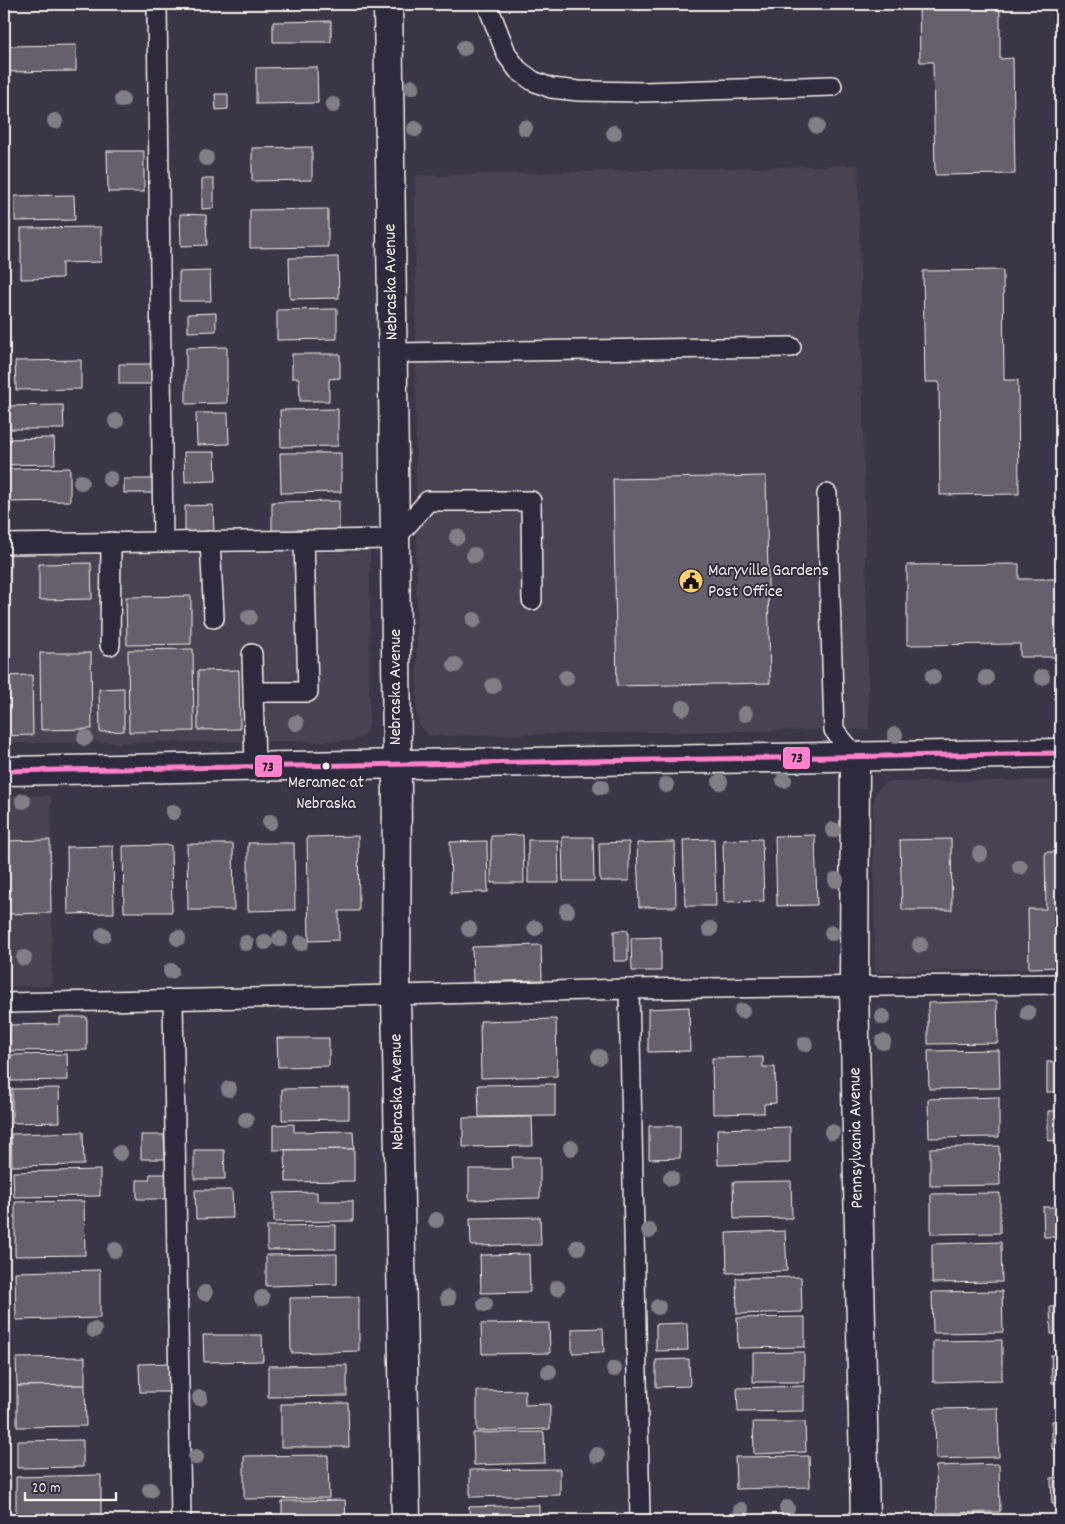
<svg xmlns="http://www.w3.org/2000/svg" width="1065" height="1524" font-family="Dekko,sans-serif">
<rect width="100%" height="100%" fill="#3b3647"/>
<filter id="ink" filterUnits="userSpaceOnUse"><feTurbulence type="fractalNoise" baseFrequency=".02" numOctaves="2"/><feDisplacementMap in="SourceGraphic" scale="10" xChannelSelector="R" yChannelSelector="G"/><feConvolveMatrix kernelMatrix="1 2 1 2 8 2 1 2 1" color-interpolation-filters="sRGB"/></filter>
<g filter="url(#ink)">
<g fill="#484352">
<path d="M858 165 869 729 430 736 419 726 417 710 415 176Z"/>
<path d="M370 552 369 726 363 737 351 741 4 743V554Z"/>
<path d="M1061 780V969L875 972 873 804 876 791 887 782Z"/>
<path d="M4 796H51L52 986H4Z"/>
</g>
<g fill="#65616c" stroke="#f4f1e8">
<path d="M581 4H697L581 5Z"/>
<path d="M753 4H820V5L753 6Z"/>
<path d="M919 4H1000V59L1013 58 1015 174 935 175 933 62H920Z"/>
<path d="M331 21V42H273V22Z"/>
<path d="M76 45V71L4 72V46Z"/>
<path d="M317 67 318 103 256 104V68Z"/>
<path d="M215 94H228V109L216 110Z"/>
<path d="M312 147V180L252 181V148Z"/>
<path d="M107 151H144V192H108Z"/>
<path d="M202 179H214V208L202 209Z"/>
<path d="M74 195 75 220 15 221V196Z"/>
<path d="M328 209V247L250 248V210Z"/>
<path d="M180 214 206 215 207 245 181 246Z"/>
<path d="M101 227V262L62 263V278L21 279V228Z"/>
<path d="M338 257 339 298 290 299 289 258Z"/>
<path d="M1003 270 1004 380H1018L1019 494 940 495 939 382H925L923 271Z"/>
<path d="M210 271 211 301H179V272Z"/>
<path d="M337 309V339L277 340V310Z"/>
<path d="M216 313V331L188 332V314Z"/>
<path d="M227 347V403L186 404V348Z"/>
<path d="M292 354H340V378L329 379V401H300L299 378H292Z"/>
<path d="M81 360V389L16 390 15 361Z"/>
<path d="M119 364H153L154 384H119Z"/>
<path d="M63 405 64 429H4V406Z"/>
<path d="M338 409V446L281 447 280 410Z"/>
<path d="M196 413H228L229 444 197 445Z"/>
<path d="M54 438 55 464 4 465V439Z"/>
<path d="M184 452H215L216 481 185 482Z"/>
<path d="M280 453H341V492L281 493Z"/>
<path d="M70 468V501L4 502V469Z"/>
<path d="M766 476 770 683 617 686 613 479Z"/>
<rect x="124" y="479" width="30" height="14"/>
<path d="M339 501V534L272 535V502Z"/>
<path d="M213 505 214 534H185V506Z"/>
<path d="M91 563 92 599 39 600V564Z"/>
<path d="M1019 564V579H1061V657H1020V644L907 645V565Z"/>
<path d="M191 596V644L127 645 126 597Z"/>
<path d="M193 649 194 731 129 732 128 650Z"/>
<path d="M40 653H91L92 729 41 730Z"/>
<path d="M239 670 240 729 198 730V671Z"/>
<path d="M32 675 33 735 4 736V676Z"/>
<path d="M124 688V731L100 732 99 689Z"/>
<path d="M523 835 524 883H491V836Z"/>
<path d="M815 835 817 905 777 906 775 836Z"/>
<path d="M358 836 359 911H339V940L309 941 307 837Z"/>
<path d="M562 837H593L594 881H563Z"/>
<path d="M714 839 716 906H685L683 840Z"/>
<path d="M762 839 764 901 724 902 723 840Z"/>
<path d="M951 839 952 910H902L900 840Z"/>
<path d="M50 840 51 913 4 914V841Z"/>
<path d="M528 840H558L559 883H528Z"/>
<path d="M487 841 488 892 451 893 450 842Z"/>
<path d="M629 842V881H600L599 843Z"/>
<path d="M675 842 676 907H639L637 843Z"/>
<path d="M248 843H294L295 910 248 911Z"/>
<path d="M187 844H233L234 910H188Z"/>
<path d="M171 845 172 912H124L123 846Z"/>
<path d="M113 846 114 913 68 914 67 847Z"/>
<path d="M1045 852H1061V967L1029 968 1028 909H1046Z"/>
<path d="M628 930V961H614V931Z"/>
<path d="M661 937V971H632L631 938Z"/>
<path d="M541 945 542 980 473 982 472 947Z"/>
<path d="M997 1001 998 1043 928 1044V1003Z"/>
<path d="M689 1007 690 1051 648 1052V1009Z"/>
<path d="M60 1017H87V1050L10 1051V1025L60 1024Z"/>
<path d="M556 1019 557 1076 481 1078 480 1021Z"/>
<path d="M277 1038H329V1066L278 1067Z"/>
<path d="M999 1050 1000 1088 929 1089 928 1051Z"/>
<path d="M67 1054 68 1080 11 1081V1055Z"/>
<path d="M763 1057V1067H775L776 1103 764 1104V1113L713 1114 712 1058Z"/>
<rect x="1047" y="1062" width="14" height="30"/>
<path d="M555 1084V1116L479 1117 478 1085Z"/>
<path d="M59 1088 60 1122 12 1123V1089Z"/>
<path d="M349 1088V1119L282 1120V1089Z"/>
<path d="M999 1097V1137L929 1138 928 1099Z"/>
<path d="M1048 1111H1061V1140L1048 1141Z"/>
<path d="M532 1117 533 1146 463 1147V1118Z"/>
<path d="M294 1124V1132L353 1131 354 1149 273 1150V1125Z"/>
<path d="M649 1126H680V1158L649 1159Z"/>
<path d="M790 1127V1163L718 1165 717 1129Z"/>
<path d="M83 1132 84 1165 12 1166 11 1134Z"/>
<path d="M141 1135H164L165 1159H141Z"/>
<path d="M999 1146 1000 1185 930 1186V1148Z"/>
<path d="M354 1149V1181L286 1182 285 1150Z"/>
<path d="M194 1150H224L225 1179H194Z"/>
<path d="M512 1157H540V1198L469 1200V1169H513Z"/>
<path d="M100 1170V1196L14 1197 13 1172Z"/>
<path d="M150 1174H167V1199H137V1180H149Z"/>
<path d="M791 1181 792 1218 734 1219 733 1182Z"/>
<path d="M195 1190H232L233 1218 196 1219Z"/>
<path d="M317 1192V1201H353V1221L274 1222V1193Z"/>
<path d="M1000 1193V1233L931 1234V1194Z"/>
<path d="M84 1201 85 1255 15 1256V1202Z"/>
<path d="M1043 1207H1061V1237H1044Z"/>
<path d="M540 1217 541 1245 471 1246 470 1218Z"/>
<path d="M336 1225V1249L267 1250V1226Z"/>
<path d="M785 1231 787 1271 727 1273 726 1233Z"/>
<path d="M1001 1242 1002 1282 932 1283V1244Z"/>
<path d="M337 1254V1284L266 1286V1255Z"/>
<path d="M529 1254 530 1292 481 1293 480 1255Z"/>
<path d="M100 1270V1318L16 1320 15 1272Z"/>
<path d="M801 1277 802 1312 737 1314 736 1278Z"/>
<path d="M1002 1291 1003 1332 933 1333 932 1292Z"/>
<path d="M359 1297V1351L291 1353 290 1298Z"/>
<path d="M1061 1306V1334H1051L1050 1307Z"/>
<path d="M805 1317V1347L738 1348 737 1318Z"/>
<path d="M549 1323 550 1353 482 1354 481 1324Z"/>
<path d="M687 1323 688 1350 656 1351V1324Z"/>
<path d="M603 1328 604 1352 572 1353V1329Z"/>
<path d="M203 1335H262L263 1361 204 1362Z"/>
<path d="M1002 1340V1380L933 1382V1341Z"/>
<path d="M804 1352V1382H753V1353Z"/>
<path d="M1051 1355H1061V1383H1052Z"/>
<path d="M85 1357V1385L17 1386 16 1358Z"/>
<path d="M689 1359 690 1386 656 1387V1360Z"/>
<path d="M169 1363V1392H140L139 1364Z"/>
<path d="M347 1365V1396L268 1397V1366Z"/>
<path d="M85 1385 86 1426 17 1427V1386Z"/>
<path d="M804 1386V1411L738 1412 737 1388Z"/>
<path d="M525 1390V1405L550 1404V1429L477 1431V1391Z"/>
<path d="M348 1403 349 1447H281V1404Z"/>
<path d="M998 1408 999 1457 936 1459 935 1409Z"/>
<path d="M1061 1420V1449H1052V1421Z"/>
<path d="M753 1422H805L806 1452 754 1454Z"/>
<path d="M544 1432 545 1463 474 1465 473 1433Z"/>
<path d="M83 1440V1467L17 1468V1441Z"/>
<path d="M328 1455 329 1498 244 1499V1456Z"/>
<path d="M809 1456 810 1487 736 1489 735 1457Z"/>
<path d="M999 1464 1000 1512 937 1513 936 1466Z"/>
<path d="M560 1469V1495L470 1497V1470Z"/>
<path d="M101 1475V1520H16V1477Z"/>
<path d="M1061 1477V1504H1052L1051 1478Z"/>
<path d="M345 1500 346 1520H282V1501Z"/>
<path d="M539 1505V1520H470L469 1507Z"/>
</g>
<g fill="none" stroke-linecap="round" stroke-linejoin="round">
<defs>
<g id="service">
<path d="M157 4 163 542"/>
<path d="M487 4 507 55 518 70 533 81 551 88 579 91 644 92 832 86"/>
<path d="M393 353 791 347"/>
<path d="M827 494 834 730 855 756"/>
<path d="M210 541 214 618"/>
<path d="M4 544 395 539 428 501H531L532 600"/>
<path d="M110 645 111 542"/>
<path d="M252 654 255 766"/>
<path d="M253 692H308L304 540"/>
<path d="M629 989 640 1520"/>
<path d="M173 1000 181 1520"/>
<path d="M4 1003 396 995 629 989 1061 984"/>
</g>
<g id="minor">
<path d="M388 4 395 539 397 764 396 995 406 1520"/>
<path d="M855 756 854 988 865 1520"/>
</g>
<path id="tertiary" d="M4 771 1061 753"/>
</defs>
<use href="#service" stroke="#f4f1e8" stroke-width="22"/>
<use href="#minor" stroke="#f4f1e8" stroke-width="31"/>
<use href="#tertiary" stroke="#f4f1e8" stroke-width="31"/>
<use href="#service" stroke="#2f2a3d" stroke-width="19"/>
<use href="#minor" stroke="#2f2a3d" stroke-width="28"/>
<use href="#tertiary" stroke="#2f2a3d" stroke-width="28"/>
<defs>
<path id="bus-1" d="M4 771 1061 753"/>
</defs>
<use href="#bus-1" stroke="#2f2a3d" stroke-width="9"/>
<use href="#bus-1" stroke="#ff80cc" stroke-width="5"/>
</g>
<g fill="#827e85">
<circle cx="464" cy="48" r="8"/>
<circle cx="412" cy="87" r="8"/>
<circle cx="122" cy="100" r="8"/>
<circle cx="333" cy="105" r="8"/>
<circle cx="55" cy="121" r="8"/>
<circle cx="817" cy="126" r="8"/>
<circle cx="525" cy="128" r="8"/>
<circle cx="415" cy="129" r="8"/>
<circle cx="614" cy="133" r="8"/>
<circle cx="206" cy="158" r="8"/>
<circle cx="116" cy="421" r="8"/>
<circle cx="110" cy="479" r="8"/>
<circle cx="81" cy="482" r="8"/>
<circle cx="457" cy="537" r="8"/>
<circle cx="474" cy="555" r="8"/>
<circle cx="249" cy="617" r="8"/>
<circle cx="474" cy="620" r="8"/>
<circle cx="455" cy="665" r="8"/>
<circle cx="933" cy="677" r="8"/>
<circle cx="1042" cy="677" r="8"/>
<circle cx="566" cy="678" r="8"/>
<circle cx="986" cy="678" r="8"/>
<circle cx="493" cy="686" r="8"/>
<circle cx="683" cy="708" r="8"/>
<circle cx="745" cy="714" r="8"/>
<circle cx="296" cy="723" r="8"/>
<circle cx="895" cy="735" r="8"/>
<circle cx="85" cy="738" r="8"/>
<circle cx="784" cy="780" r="8"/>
<circle cx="720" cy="782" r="8"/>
<circle cx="666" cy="785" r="8"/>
<circle cx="601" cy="787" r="8"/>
<circle cx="23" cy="801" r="8"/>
<circle cx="173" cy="812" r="8"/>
<circle cx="270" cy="822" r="8"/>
<circle cx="833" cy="830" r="8"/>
<circle cx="980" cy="854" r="8"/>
<circle cx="1020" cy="867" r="8"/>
<circle cx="836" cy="880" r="8"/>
<circle cx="567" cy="911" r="8"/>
<circle cx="535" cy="928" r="8"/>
<circle cx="469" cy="929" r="8"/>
<circle cx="710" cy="929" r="8"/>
<circle cx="832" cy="933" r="8"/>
<circle cx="103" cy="935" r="8"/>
<circle cx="178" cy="938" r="8"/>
<circle cx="280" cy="939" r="8"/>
<circle cx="265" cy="942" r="8"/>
<circle cx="246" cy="943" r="8"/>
<circle cx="301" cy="943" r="8"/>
<circle cx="920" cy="945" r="8"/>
<circle cx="24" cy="958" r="8"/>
<circle cx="171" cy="971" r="8"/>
<circle cx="742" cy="1011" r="8"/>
<circle cx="1028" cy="1013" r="8"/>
<circle cx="883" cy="1017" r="8"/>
<circle cx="883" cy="1042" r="8"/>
<circle cx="805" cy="1044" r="8"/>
<circle cx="599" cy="1057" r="8"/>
<circle cx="229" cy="1089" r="8"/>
<circle cx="246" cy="1120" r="8"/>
<circle cx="832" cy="1132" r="8"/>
<circle cx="571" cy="1148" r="8"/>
<circle cx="120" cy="1153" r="8"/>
<circle cx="671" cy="1178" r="8"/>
<circle cx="436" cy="1220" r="8"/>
<circle cx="649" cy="1231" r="8"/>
<circle cx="578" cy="1247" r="8"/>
<circle cx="115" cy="1250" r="8"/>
<circle cx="557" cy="1288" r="8"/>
<circle cx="205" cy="1293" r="8"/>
<circle cx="262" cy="1298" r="8"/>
<circle cx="448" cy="1298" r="8"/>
<circle cx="485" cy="1304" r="8"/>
<circle cx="658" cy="1307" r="8"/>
<circle cx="94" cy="1330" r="8"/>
<circle cx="614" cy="1369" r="8"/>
<circle cx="549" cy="1372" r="8"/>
<circle cx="200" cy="1398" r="8"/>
<circle cx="597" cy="1455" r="8"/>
<circle cx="196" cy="1457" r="8"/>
<circle cx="150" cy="1490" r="8"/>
<circle cx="787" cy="1508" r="8"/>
<circle cx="741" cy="1510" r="8"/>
</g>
</g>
<defs>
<symbol id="civic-disc" viewBox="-11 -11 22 22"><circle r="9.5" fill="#ffd166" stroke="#2f2a3d"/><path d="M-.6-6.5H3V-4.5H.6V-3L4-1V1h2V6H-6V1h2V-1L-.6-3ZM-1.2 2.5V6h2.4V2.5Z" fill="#111"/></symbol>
</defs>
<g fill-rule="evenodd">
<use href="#civic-disc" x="677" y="567" width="28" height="28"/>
</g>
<circle fill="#f4f1e8" stroke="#2f2a3d" stroke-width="2" cx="326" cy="766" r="4.5"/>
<g text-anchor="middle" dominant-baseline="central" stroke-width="4" stroke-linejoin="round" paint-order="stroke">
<g font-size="17" fill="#f4f1e8" stroke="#2f2a3d">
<text x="326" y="784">Meramec at<tspan x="326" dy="21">Nebraska</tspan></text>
</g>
<g font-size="18" fill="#f4f1e8" stroke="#2f2a3d">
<text transform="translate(392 282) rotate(-91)">Nebraska Avenue</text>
<text transform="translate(396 687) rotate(-90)">Nebraska Avenue</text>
<text transform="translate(398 1092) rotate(-91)">Nebraska Avenue</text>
<text transform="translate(857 1138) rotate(-91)">Pennsylvania Avenue</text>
</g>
<g font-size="18" fill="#f4f1e8" stroke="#2f2a3d" text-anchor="start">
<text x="708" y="571">Maryville Gardens<tspan x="708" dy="21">Post Office</tspan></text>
</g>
</g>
<g stroke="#2f2a3d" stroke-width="2">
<rect x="782" y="746" width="29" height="24" rx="5" fill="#ff80cc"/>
<rect x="254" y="754" width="29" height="24" rx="5" fill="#ff80cc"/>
</g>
<g font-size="14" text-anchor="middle" font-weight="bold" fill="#111">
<text x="797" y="762">73</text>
<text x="268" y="771">73</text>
</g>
<rect width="1065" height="1524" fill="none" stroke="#2f2a3d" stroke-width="20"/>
<rect x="10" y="10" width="1045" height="1504" fill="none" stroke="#f4f1e8" stroke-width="2" filter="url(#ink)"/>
<path d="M25 1492v8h91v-8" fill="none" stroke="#f4f1e8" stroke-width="2.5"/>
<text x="32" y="1492" font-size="15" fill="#f4f1e8" stroke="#2f2a3d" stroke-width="4" paint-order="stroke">20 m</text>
</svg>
